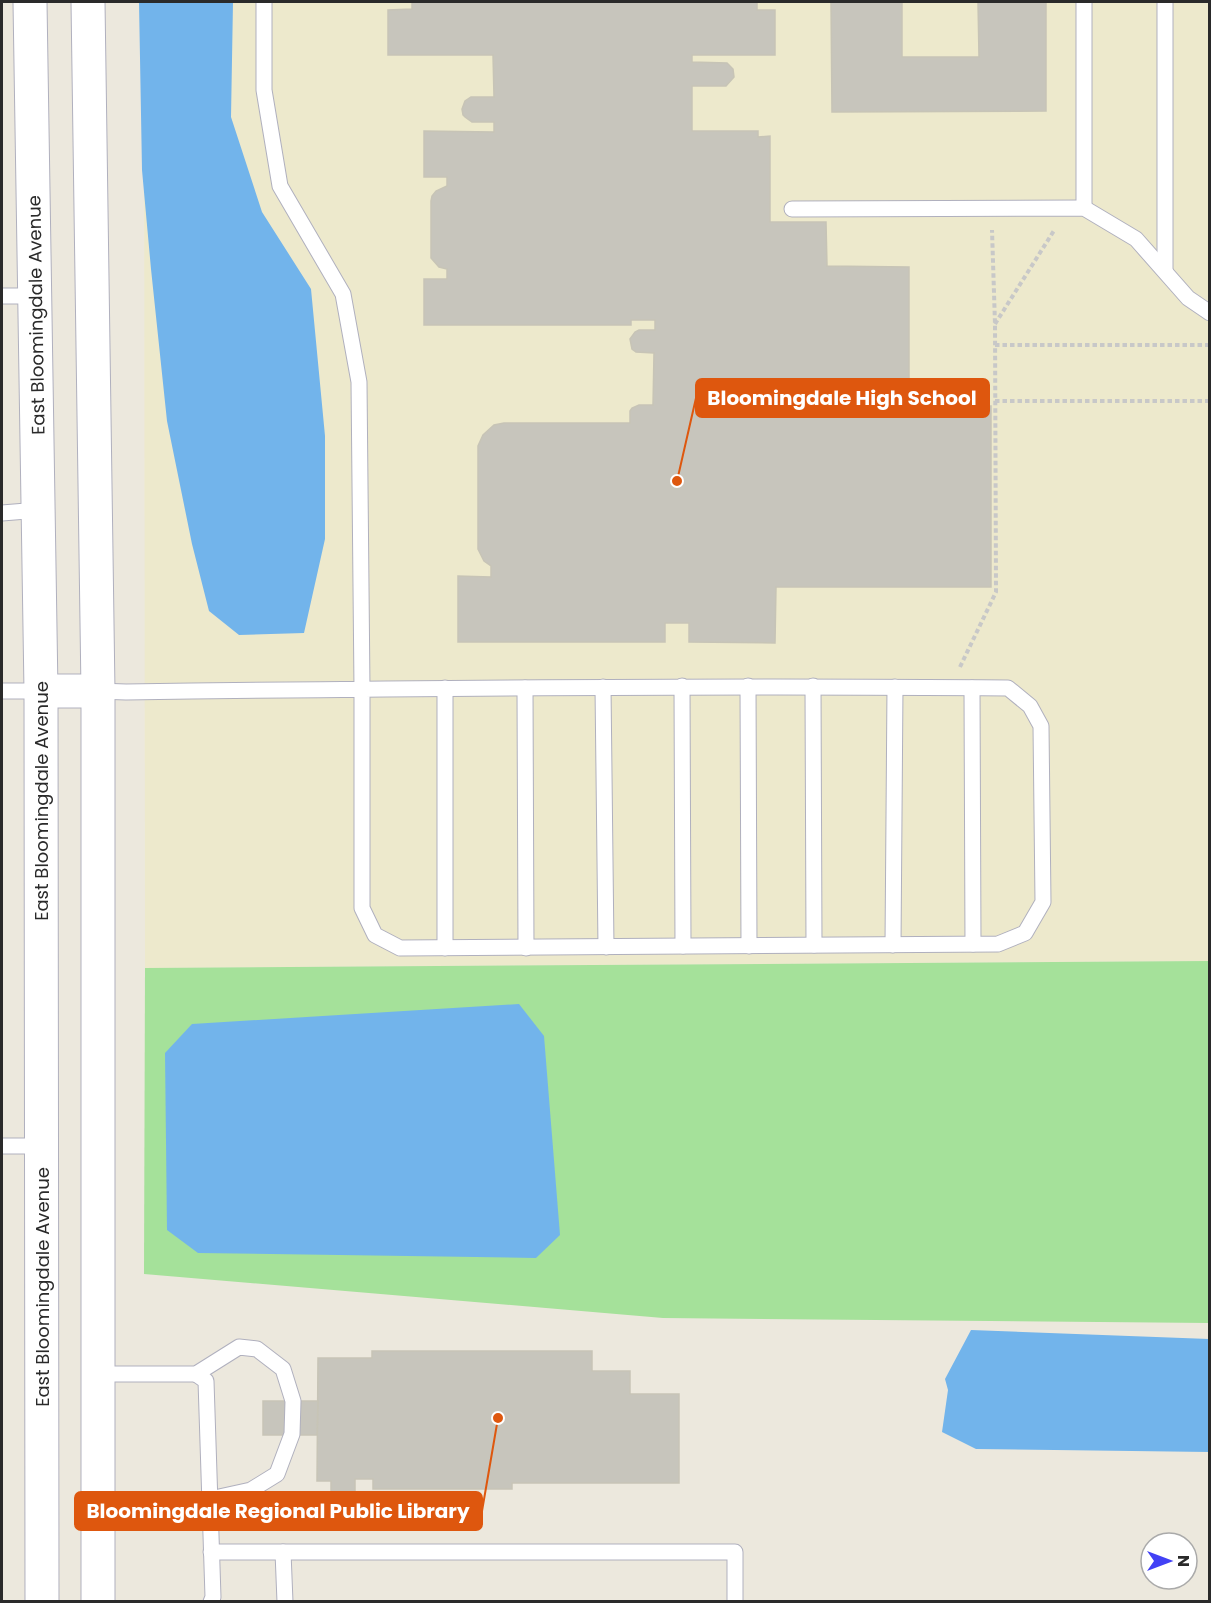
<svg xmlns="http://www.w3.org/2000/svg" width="1211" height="1603" font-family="Poppins,sans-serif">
<rect width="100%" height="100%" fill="#ece8dd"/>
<path fill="#ede9cc" d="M144 2H1209V961L145 968Z"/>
<path fill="#a5e19a" d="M1209 961V1323L663 1318 144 1274 145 968Z"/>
<g fill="#72b4eb">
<path d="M139 2H233L231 117 262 212 311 289 325 436V539L304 633 239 635 209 611 192 544 167 421 151 269 142 170Z"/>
<path d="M519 1004 544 1036 560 1235 536 1258 198 1253 167 1230 165 1053 192 1024Z"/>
<path d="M971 1330 1209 1339V1452L976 1449 942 1432 948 1390 945 1379Z"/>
</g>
<g fill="#c7c5bc" stroke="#c7c4b6" stroke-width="1.5">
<path d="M412 2H757V10H775V55H692V62L727 63 733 69 734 77 726 86H692V131H758V137L770 136V222H826L827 266 909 267V406H991V587H776L775 643 689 642V623H665V642H458V576L491 577V566L484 561 478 549V446L483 435 494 425 504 423H630V411L632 408 639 405H653L654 353 636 352 632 349 630 339 635 332 639 330H655V320H631V325H424V279H447V269L439 267 431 258V201L432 196 436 191 447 186V177H424V131L494 132V122H472L465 117 463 115 462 109 465 101 471 97H494L493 55H388V10L412 9Z"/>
<path d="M831 2H902V57H979L978 2H1046V111L832 112Z"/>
<path d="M372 1351H592V1371H630V1394H679V1483H512V1489H373V1479H355V1498H331V1481H317L318 1358H372Z"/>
<path d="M263 1401H318L317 1435H263Z"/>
</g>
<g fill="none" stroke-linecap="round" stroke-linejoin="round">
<defs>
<g id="service">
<path d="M1084 208V2"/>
<path d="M792 209 1084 208 1136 239 1188 298 1210 313"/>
<path d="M1165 270V2"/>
<path d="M2 296H35"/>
<path d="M2 513 39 510"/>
<path d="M682 686 683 946"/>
<path d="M748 686 749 946"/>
<path d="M813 686 814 945"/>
<path d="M603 687 606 947"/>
<path d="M525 688 526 948"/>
<path d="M972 688 973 944"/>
<path d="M2 691H41"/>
<path d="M98 691 126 692C420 688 714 685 1008 688L1030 706 1041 726 1043 902 1025 933 998 944 400 948 375 935 362 908V689L359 382 343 294 280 186 264 90V2"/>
<path d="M893 945 895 687"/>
<path d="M445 948V688"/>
<path d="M2 1146H42"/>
<path d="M99 1374H196L239 1347 257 1349 283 1369 293 1401 292 1434 277 1474 251 1490 210 1499"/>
<path d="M196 1374 206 1381 213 1597 211 1602"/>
<path d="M211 1552H735V1602"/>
<path d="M283 1552 285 1602"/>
</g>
<g id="secondary">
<path d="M30 2 41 691 42 1602"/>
<path d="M88 2 98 691V1602"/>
<path d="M41 691H98"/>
</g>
</defs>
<use href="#service" stroke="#b0b0be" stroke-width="17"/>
<use href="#secondary" stroke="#b0b0be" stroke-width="35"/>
<g stroke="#c8c8c8" stroke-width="4" stroke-dasharray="4.5 3" stroke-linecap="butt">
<path d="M995 324 1055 229"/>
<path d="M995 345H1210"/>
<path d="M995 401H1210"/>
<path d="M960 667 996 592 995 324 992 230"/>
</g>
<use href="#service" stroke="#fff" stroke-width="15"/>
<use href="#secondary" stroke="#fff" stroke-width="33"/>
</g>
<g text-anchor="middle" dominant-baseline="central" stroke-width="4.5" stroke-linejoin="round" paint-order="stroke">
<g font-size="18" fill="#2a2a2a" stroke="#fff">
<text transform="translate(36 315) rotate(-91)">East Bloomingdale Avenue</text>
<text transform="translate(41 801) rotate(-90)">East Bloomingdale Avenue</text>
<text transform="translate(42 1287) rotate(-90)">East Bloomingdale Avenue</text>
</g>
</g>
<path fill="none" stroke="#de570e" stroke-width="2" d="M677 481L696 398M498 1418L482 1511"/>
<g fill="#de570e" stroke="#fff" stroke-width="2">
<circle cx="677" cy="481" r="6"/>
<circle cx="498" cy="1418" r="6"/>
</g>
<g fill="#de570e" stroke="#de570e" stroke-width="2">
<rect x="696" y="379" width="293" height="38" rx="6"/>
<rect x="75" y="1492" width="407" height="38" rx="6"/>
</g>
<g font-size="20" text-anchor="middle" font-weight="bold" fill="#fff">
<text x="842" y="405">Bloomingdale High School</text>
<text x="278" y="1518">Bloomingdale Regional Public Library</text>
</g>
<rect width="1211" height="1603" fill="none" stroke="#2a2a2a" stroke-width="6"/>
<g transform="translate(1169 1561) rotate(90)"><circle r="28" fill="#ffffff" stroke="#aaaaaa" stroke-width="1.5"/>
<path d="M0-4.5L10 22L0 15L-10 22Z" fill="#4241f5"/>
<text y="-9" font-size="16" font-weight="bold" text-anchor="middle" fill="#2a2a2a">N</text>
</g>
</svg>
